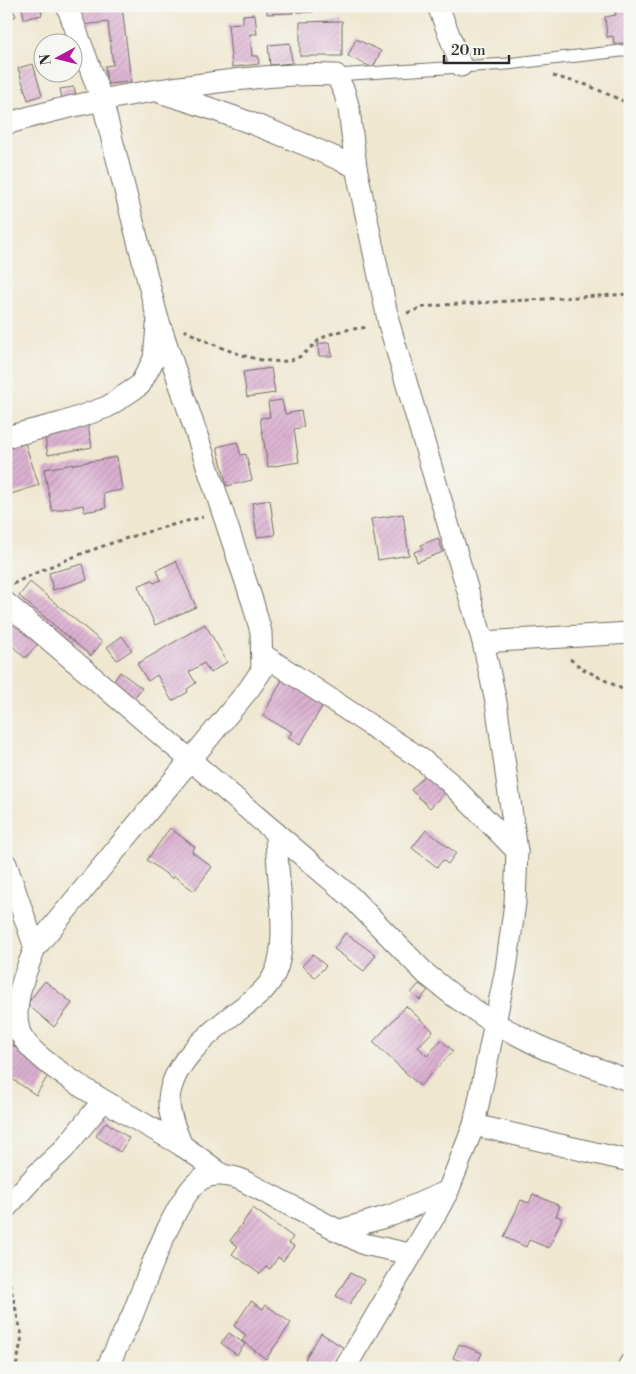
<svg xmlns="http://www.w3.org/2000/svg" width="636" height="1374" font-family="'Libre Bodoni',serif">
<defs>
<pattern id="building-hatch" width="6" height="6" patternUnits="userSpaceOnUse" patternTransform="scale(1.25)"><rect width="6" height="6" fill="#dbb1d1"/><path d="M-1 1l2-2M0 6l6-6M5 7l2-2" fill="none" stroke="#bc98b4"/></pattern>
</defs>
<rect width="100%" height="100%" fill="#f6f6f2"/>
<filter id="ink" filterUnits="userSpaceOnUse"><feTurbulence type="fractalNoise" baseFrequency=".02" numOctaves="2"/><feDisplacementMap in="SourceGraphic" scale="10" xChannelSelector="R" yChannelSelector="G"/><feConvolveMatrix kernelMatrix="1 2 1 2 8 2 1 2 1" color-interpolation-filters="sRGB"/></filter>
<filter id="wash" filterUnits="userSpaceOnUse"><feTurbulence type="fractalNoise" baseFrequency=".0096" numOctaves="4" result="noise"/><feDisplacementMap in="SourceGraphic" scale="20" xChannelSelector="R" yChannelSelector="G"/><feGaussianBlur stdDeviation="1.12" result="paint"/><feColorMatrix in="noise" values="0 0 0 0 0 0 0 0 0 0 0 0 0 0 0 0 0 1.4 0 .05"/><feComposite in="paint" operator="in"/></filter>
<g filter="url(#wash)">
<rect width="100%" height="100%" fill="#efe7d0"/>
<g id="blocks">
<g fill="url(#building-hatch)">
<path d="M6 6H11L16 16 6 22Z"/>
<path d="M22 6H46L47 9 41 10 42 15 24 19Z"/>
<path d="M76 6H122L131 82 107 84 105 66 113 65 108 22 82 25Z"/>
<path d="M267 6H292L293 13 267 14Z"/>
<rect x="297" y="6" width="16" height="6"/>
<path d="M615 6H630V42L614 44 613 36 607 37 605 17 616 15Z"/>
<path d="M255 14 257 34H250L252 56H258L259 64 232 67 228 24 243 23V15Z"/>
<path d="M342 21V56H300V22Z"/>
<path d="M356 39 381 51 373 68 348 56Z"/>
<path d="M290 43 292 63 270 65 268 45Z"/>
<path d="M33 64 42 95 28 100 18 68Z"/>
<path d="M74 87 77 100 63 102 60 89Z"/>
<path d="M330 342 332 356H319L318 344Z"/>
<path d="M271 368 275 393 247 397 243 372Z"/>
<path d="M282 400 285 414 301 411 304 427 294 429 299 462 268 467 260 418 270 417 268 402Z"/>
<path d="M88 425 92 447 48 455 44 432Z"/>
<path d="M237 442 241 455 246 454 252 480 227 486 217 447Z"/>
<path d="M25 443 39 485 11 494 6 479V450Z"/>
<path d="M117 457 122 490 103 493 106 508 84 512 83 505 52 511 44 469Z"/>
<path d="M270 500 275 535 257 537 252 503Z"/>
<path d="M403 514 409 555 378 560 371 519Z"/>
<path d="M438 538 443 552 417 562 414 552 423 549 421 545Z"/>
<path d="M176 561 196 607 155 625 138 586 152 580 154 583 161 580 157 570Z"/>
<path d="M83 564 87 580 53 590 49 573Z"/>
<path d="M30 582 102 642 91 656 19 596Z"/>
<path d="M17 622 40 642 25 658 6 640V634Z"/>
<path d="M205 624 227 662 210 673 204 663 189 672 196 683 187 689 188 692 172 701 157 675 148 681 137 664Z"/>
<path d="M122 636 132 650 117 660 107 647Z"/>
<path d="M120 672 142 688 134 698 113 682Z"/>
<path d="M282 680 324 703 300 745 288 738 292 732 263 716Z"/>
<path d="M429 771 448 789 430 808 411 790Z"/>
<path d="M170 828 195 847 192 852 212 867 194 891 174 876 173 879 147 860Z"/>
<path d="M426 830 456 853 448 864 443 860 437 867 412 848Z"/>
<path d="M345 933 376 955 364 971 334 949Z"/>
<path d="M313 954 326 966 315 977 302 966Z"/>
<path d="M45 981 72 1003 54 1027 27 1004Z"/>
<path d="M419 984 428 990 420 1000 411 993Z"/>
<path d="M406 1006 433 1031 418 1047 427 1056 441 1040 453 1051 420 1086 373 1042Z"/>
<path d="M6 1041 38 1061 49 1074 36 1095 6 1075Z"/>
<path d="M106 1122 129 1138 120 1152 96 1136Z"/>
<path d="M533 1194 560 1206 556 1216 562 1218 549 1248 529 1240 526 1247 504 1237 521 1200 529 1203Z"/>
<path d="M253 1208 293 1237 289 1243 294 1246 283 1261 278 1257 270 1269 266 1267 260 1274 232 1254 238 1246 230 1241Z"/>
<path d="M350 1273 364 1280 350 1304 336 1296Z"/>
<path d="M251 1301 263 1309 266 1305 291 1323 266 1359 242 1341 246 1335 234 1326Z"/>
<path d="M229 1333 245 1344 237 1355 221 1343Z"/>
<path d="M321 1333 344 1348 331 1368H318L305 1359Z"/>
<path d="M459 1344 482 1353 476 1367 453 1358Z"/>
</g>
</g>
</g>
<g filter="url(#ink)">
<use href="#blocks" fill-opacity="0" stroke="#706d65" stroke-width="1"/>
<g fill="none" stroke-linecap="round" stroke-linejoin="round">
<defs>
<path id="lane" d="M336 75 507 64 630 50"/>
<g id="street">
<path d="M67 6 102 100 157 316 253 603 261 632 262 670 249 689 35 948C25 973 12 1003 19 1030 28 1064 148 1125 181 1145 195 1154 208 1164 221 1174"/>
<path d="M438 6 461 66"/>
<path d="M162 93C229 113 293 138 356 167"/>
<path d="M6 124C71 104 137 92 203 84 248 78 291 73 336 75L344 91 349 109 356 167 389 324 483 642 496 702 517 851 515 903 506 969 474 1125 448 1191 434 1217 345 1368"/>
<path d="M6 437 62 423 107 407 140 385 154 359 157 326"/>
<path d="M6 603 351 897 426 974 455 997 494 1023 545 1049 630 1081"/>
<path d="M483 642 630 633"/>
<path d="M262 654 420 758 449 782 517 851"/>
<path d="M6 864 35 948"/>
<path d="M474 1125 630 1161"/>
<path d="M182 1146C177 1132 168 1115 169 1099 172 1063 209 1033 235 1013 251 1001 267 991 275 973 290 940 276 872 276 833"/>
<path d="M6 1208 37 1174 63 1150 103 1101"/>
<path d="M337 1231 392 1215 448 1191"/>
<path d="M107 1368C115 1350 124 1333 132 1316 144 1286 175 1197 200 1180 213 1172 227 1175 240 1179L364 1244 410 1254"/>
<path d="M628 1368 630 1364"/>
</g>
</defs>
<use href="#lane" stroke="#706d65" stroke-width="13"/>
<use href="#street" stroke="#706d65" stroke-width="23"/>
<g stroke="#706d65" stroke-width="3" stroke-dasharray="4 4" stroke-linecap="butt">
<path d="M553 76 587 85 630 104"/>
<path d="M407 313 424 307 443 305 630 294"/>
<path d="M184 330C211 344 267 371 297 358 306 354 313 344 321 339 334 330 354 329 369 327"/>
<path d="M13 584C74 553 138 533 203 517"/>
<path d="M570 659 583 669 630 693"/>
<path d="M626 1140 630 1128"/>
<path d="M6 1268 22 1336 16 1368"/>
</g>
<use href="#lane" stroke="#fff" stroke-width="11"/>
<use href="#street" stroke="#fff" stroke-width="21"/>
</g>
</g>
<rect width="636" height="1374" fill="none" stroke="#f6f6f2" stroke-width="25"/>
<g transform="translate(58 58) rotate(263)"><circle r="24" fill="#f6f6f2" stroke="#a5a5a2"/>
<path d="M0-4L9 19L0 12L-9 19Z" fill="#b5179e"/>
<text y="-8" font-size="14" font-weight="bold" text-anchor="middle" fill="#2b2b2b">N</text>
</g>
<path d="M444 55v8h65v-8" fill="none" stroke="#2b2b2b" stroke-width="2.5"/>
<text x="451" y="55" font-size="15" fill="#2b2b2b" stroke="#f6f6f2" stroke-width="4" paint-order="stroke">20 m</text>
</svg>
